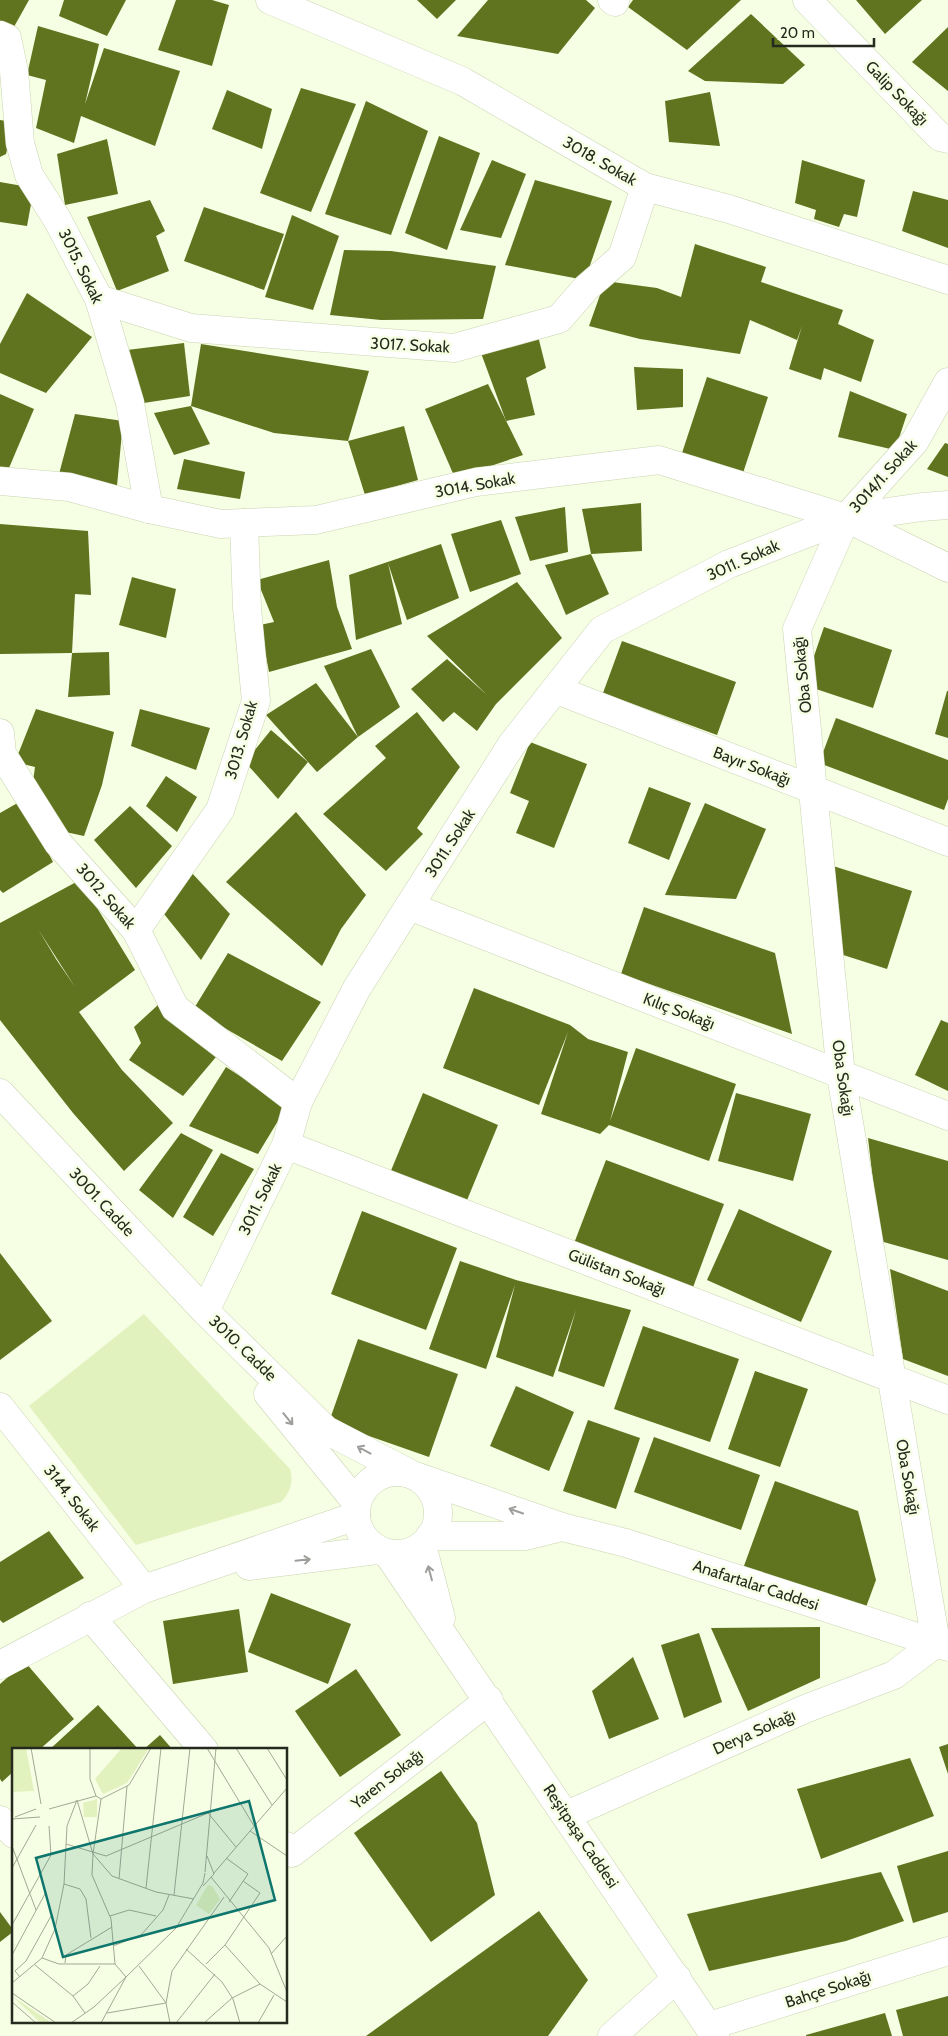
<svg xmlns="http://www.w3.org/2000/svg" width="948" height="2036" font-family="Cabin,sans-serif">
<rect width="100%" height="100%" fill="#f6fee3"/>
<path fill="#e2f2be" d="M144 1314 290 1469C294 1481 290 1493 281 1502L136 1545 29 1406Z"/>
<g fill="#60741f" fill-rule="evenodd">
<path d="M0 0H29L10 34 0 28Z"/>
<path d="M64 0H126L107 36 59 16Z"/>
<path d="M176 0H212L229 5 212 66 158 50Z"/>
<path d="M417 0H456L437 19Z"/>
<path d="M488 0H586L595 8 558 54 457 36Z"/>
<path d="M633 0H741L687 50 628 7Z"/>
<path d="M856 0H922L885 34Z"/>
<path d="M751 14 805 65 783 84 705 81 688 71Z"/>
<path d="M38 26 99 44 85 104 104 48 180 71 155 146 81 116 74 143 36 128 46 80 27 75Z"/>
<path d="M948 27V91L912 62Z"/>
<path d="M301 88 356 104 311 212 260 193Z"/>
<path d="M227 90 272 109 262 149 212 129Z"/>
<path d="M710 92 720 146 669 142 665 101Z"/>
<path d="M366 101 428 131 391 235 325 214Z"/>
<path d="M0 120 13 122 6 154 0 157Z"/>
<path d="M439 136 480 153 447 250 405 233Z"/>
<path d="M107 139 118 194 65 205 57 154Z"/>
<path d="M492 160 526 174 501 238 460 230Z"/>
<path d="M802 160 865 180 857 217 844 214 839 227 814 219 816 210 795 203Z"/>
<path d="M535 180 612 201 585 280 505 265Z"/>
<path d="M0 182 34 188 27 226 0 222Z"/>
<path d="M913 191 948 200V248L902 231Z"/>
<path d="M150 200 165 231 156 236 169 271 117 291 87 217Z"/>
<path d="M204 207 284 234 264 290 184 261Z"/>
<path d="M292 215 339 236 313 310 265 297Z"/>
<path d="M695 244 766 267 761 282 843 310 838 324 874 340 861 382 824 368 821 380 789 369 802 326 797 340 750 320 740 354 640 339 589 326 605 281 657 288 681 297Z"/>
<path d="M344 250 391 251 496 266 483 319 381 320 330 315Z"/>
<path d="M27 293 92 337 46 393 0 373V344Z"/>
<path d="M538 336 546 368 526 378 535 415 506 421 481 353Z"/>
<path d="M184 343 190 396 137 404 127 350Z"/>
<path d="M201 344 369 371 348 441 404 426 418 480 365 495 348 441 274 433 191 406 210 444 174 455 154 413 191 406Z"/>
<path d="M634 367 683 369V407L637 410Z"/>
<path d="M707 377 768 397 743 473 681 456Z"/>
<path d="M488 384 523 455 455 478 425 409Z"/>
<path d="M850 391 907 414 895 450 838 437Z"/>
<path d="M0 394 34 409 6 475 0 474Z"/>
<path d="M75 414 123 421 117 486 59 474Z"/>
<path d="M945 443 948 444V477L927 469Z"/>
<path d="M184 459 245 472 240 499 177 489Z"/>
<path d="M641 503 642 551 591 554 582 509Z"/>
<path d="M565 507 568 552 530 561 515 517Z"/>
<path d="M501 520 521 574 470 592 451 534Z"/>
<path d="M0 524 88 531 91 595 75 594 72 653 0 654Z"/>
<path d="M441 544 459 598 407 620 388 563 402 624 356 640 349 575Z"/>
<path d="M591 554 609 594 566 615 545 565Z"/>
<path d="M329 560 337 607 352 649 269 672 260 625 274 622 257 580Z"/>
<path d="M132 577 176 589 166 638 119 625Z"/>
<path d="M517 582 562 638 496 704 477 731 454 712 443 722 411 689 447 659 487 695 427 636Z"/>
<path d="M824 627 892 650 873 708 804 685Z"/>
<path d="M622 641 736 682 717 735 603 693Z"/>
<path d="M371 649 400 707 358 737 324 666Z"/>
<path d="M109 652 110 695 68 697 72 653Z"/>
<path d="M316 683 358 737 317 772 266 715Z"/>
<path d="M947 691H948V738L935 734Z"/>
<path d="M36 709 114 732 102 785 84 836 61 831 32 789 35 767 15 762Z"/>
<path d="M140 709 210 728 196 770 131 746Z"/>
<path d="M417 712 460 767 417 828 423 834 386 871 323 814 386 758 375 746Z"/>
<path d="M836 718 948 760V799L944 810 819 763Z"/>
<path d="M271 730 308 762 278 799 245 762Z"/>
<path d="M530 742 587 764 554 848 516 833 529 801 510 793Z"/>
<path d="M166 776 197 797 177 832 146 806Z"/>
<path d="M649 787 691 803 669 860 628 843Z"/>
<path d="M21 801 53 862 3 893 0 890V813Z"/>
<path d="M705 803 766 829 736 899 665 895Z"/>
<path d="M130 806 172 846 136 888 94 840Z"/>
<path d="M296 812 366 895 341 929 322 966 226 882Z"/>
<path d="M830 865 912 891 887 969 837 953Z"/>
<path d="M191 872 230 914 201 960 160 909Z"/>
<path d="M80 880 135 970 79 1012 122 1070 173 1123 124 1171 73 1113 0 1020V923ZM38 929 75 987 56 959Z"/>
<path d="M644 907 775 953 792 1034 621 974Z"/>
<path d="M228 953 321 1002 282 1061 193 1010Z"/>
<path d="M474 988 570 1025 588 1039 628 1052 610 1121 636 1048 736 1084 709 1161 609 1125 600 1134 541 1114 568 1032 539 1105 443 1068Z"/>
<path d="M159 1004 216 1057 183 1096 129 1060 141 1043 134 1027Z"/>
<path d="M941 1020 948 1023V1091L915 1075Z"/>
<path d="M226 1067 287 1106 258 1154 189 1126Z"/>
<path d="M423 1093 498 1125 465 1205 390 1173Z"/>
<path d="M736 1093 811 1114 793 1181 718 1161Z"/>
<path d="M181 1133 213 1150 173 1218 139 1190Z"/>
<path d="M868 1138 948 1161V1260L880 1241Z"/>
<path d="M221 1153 254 1169 213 1236 183 1217Z"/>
<path d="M606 1160 724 1204 692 1290 573 1246Z"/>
<path d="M739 1209 832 1251 801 1322 707 1280Z"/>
<path d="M362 1211 457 1248 426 1330 331 1294Z"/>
<path d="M0 1253 52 1321 0 1360Z"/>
<path d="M460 1261 516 1280 631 1310 604 1387 558 1371 576 1310 553 1377 496 1357 515 1285 486 1369 429 1349Z"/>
<path d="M890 1269 948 1291V1376L903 1359Z"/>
<path d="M643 1326 739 1359 710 1442 614 1409Z"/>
<path d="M358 1339 458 1374 429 1457 329 1422Z"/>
<path d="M755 1371 808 1389 780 1467 728 1449Z"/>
<path d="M516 1386 574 1412 549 1471 490 1446Z"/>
<path d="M588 1420 640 1438 616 1509 563 1491Z"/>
<path d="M654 1437 760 1475 741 1530 634 1492Z"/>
<path d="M775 1481 858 1511 876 1580 862 1618 741 1574Z"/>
<path d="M49 1531 84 1578 3 1623 0 1620V1562Z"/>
<path d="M271 1593 351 1624 328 1684 248 1652Z"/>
<path d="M239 1609 248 1672 173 1684 163 1621Z"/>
<path d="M820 1627V1678L748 1711 711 1628Z"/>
<path d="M699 1633 722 1702 684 1718 661 1645Z"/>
<path d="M633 1657 659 1719 609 1739 592 1691Z"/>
<path d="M25 1662 74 1719 39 1750H14V1771L2 1782 0 1779V1684Z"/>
<path d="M356 1669 401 1735 340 1777 295 1711Z"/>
<path d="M98 1705 139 1750H49Z"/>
<path d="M160 1735 173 1750H143Z"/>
<path d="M948 1744V1774L939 1747Z"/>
<path d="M910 1758 934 1816 821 1859 797 1789Z"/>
<path d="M441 1771 477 1823 495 1895 431 1942 354 1833Z"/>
<path d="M948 1851V1912L913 1923 897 1866Z"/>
<path d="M881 1872 904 1921 846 1941 709 1971 687 1914Z"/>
<path d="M539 1911 588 1980 548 2036H366Z"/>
<path d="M0 1912 14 1931 0 1942Z"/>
<path d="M948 1996V2036H903L896 2010Z"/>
<path d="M885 2013 892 2036H806V2035Z"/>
</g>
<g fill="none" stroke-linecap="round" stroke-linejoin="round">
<defs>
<g id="minor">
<path d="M270 0 462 81 645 187 729 209 948 280"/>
<path d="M612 0 615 2"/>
<path d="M807 0 940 137 948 139"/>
<path d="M0 35 7 38 14 71 20 143 29 175 57 219 99 299 130 403 149 509"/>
<path d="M99 299 191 328 454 348 559 319 586 288 622 257 645 187"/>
<path d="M0 481 69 487 149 509 221 524 316 520 476 482 659 460 846 518 922 507 948 505"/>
<path d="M846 518 948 568"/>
<path d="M557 690 948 842"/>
<path d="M0 733 2 754 58 843 136 930 175 1008 298 1102"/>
<path d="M409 906 948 1116"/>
<path d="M136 930 220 810 256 701 247 608 244 523"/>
<path d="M286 1145 948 1400"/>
<path d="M205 1311 286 1145 298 1102 357 988 512 744 602 630 729 564 846 518"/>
<path d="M0 1407 144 1589"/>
<path d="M90 1616 204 1750"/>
<path d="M567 1815 805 1709 894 1675 936 1643 841 1075 797 629 846 518 915 441 948 382"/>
<path d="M0 1820 14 1834"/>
<path d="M286 1846 292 1853 489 1700"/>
<path d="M709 2026 948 1951"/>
<path d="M612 2036 677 1978"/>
</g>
<g id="tertiary">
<path d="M422 1545 441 1618"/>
<path d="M388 1554 715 2036"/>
<path d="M249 1566 377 1550"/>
<path d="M0 1665 144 1589 356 1516"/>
</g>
<g id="secondary">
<path d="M0 1093 205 1311 326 1430 407 1472"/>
<path d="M268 1394 356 1502"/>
<circle cx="397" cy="1513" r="41"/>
<path d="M418 1477 562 1527 626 1543 948 1647"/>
<path d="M430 1536H526L562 1527"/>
</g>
</defs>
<use href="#minor" stroke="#cad4b4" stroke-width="29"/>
<use href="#tertiary" stroke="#cad4b4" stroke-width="29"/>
<use href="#secondary" stroke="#cad4b4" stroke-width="29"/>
<use href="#minor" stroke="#fff" stroke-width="28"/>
<use href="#tertiary" stroke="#fff" stroke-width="28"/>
<use href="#secondary" stroke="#fff" stroke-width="28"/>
</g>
<defs><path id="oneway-shaft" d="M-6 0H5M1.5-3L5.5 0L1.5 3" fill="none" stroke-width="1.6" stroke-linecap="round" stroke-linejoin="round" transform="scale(1.25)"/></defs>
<g stroke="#9d9f9a">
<use href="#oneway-shaft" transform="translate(288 1419) rotate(51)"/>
<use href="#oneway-shaft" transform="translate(364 1450) rotate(-152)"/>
<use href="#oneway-shaft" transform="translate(516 1511) rotate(-161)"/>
<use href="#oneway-shaft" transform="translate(303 1560) rotate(-6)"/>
<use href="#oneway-shaft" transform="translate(430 1573) rotate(-105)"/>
</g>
<g text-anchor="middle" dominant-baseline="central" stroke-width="5" stroke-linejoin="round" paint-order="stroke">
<g font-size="16" fill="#262a1e" stroke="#f6fee3">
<text transform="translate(897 93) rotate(46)">Galip Sokağı</text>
<text transform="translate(600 161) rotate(30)">3018. Sokak</text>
<text transform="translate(81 266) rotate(64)">3015. Sokak</text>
<text transform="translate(410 345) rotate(3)">3017. Sokak</text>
<text transform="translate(883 476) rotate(-48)">3014/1. Sokak</text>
<text transform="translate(475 485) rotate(-10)">3014. Sokak</text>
<text transform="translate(743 560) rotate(-24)">3011. Sokak</text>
<text transform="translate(802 675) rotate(-96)">Oba Sokağı</text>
<text transform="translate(241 740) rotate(-74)">3013. Sokak</text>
<text transform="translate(752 766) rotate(21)">Bayır Sokağı</text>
<text transform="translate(450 843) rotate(-57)">3011. Sokak</text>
<text transform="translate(106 896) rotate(49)">3012. Sokak</text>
<text transform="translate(679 1011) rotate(21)">Kılıç Sokağı</text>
<text transform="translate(843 1078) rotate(82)">Oba Sokağı</text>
<text transform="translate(260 1199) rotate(-64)">3011. Sokak</text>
<text transform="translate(102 1202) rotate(47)">3001. Cadde</text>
<text transform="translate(617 1272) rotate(21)">Gülistan Sokağı</text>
<text transform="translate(243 1348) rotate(44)">3010. Cadde</text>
<text transform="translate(908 1477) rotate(80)">Oba Sokağı</text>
<text transform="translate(72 1498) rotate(52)">3144. Sokak</text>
<text transform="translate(756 1585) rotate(18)">Anafartalar Caddesi</text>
<text transform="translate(754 1732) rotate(-24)">Derya Sokağı</text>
<text transform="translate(387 1779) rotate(-38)">Yaren Sokağı</text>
<text transform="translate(581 1836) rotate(56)">Reşitpaşa Caddesi</text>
<text transform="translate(828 1989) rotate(-18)">Bahçe Sokağı</text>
</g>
</g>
<g transform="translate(12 1748)">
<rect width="275" height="275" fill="#f6fee3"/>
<path d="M0 0H14L22 43 0 44ZM110 0H137L115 35 91 46 83 31ZM85 51V69H72L71 55ZM196 137 200 138 208 151 197 166 184 157ZM0 248 40 275H29Z" fill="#e2f2be"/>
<path fill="none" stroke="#a3a994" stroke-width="1" d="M19 0 29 56M78 0V31L84 48 89 51M195 0 242 78M224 0 260 57M255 0 275 32M89 51 117 37 139 0M37 61 84 48M3 69 24 61M0 71 28 69M238 83 275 108M54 96 94 108 196 65 224 99M0 98 24 162M81 106 100 128 144 144 182 151M81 106 89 51M214 110 236 126 217 154M0 120 24 77M193 124 204 0M202 125 275 40M199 129 257 200 275 244M107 131 115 38M52 136 68 141 74 151 79 190M191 138 202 126 195 108M134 140 149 0M162 147 178 0M98 168 117 162 144 168M0 177 39 107 37 78M213 197 248 236 275 254M101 198 129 187 151 162 157 147M174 201 210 234 221 251 228 275M259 206 275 188M0 207 34 144M30 210 47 216H103M53 215 54 207 100 179M194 216 213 197 248 145 231 133M23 217 61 248 73 265M127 218 154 255 158 275M8 229 3 223 14 213 39 168M0 235 30 210 43 181 52 136 55 78 65 52M0 245 44 275M61 248 76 236 88 218M0 254 24 275M154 255 160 223 212 149M95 265 154 255M59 275 82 259 114 229 103 216 99 171 80 127 81 106 65 52M89 275 114 229 164 180 191 135 193 125M164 275 203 226M192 275 220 250 248 236M246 275 262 247"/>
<path fill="#0f766e" fill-opacity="0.15" stroke="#0f766e" stroke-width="2.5" d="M237 53 263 152 51 209 24 110Z"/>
<rect width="275" height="275" fill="none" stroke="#262a1e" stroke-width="2.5"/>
</g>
<path d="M773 38v8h101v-8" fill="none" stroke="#262a1e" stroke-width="2.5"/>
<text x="780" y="38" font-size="15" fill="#262a1e" stroke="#f6fee3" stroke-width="4" paint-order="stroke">20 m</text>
</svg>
